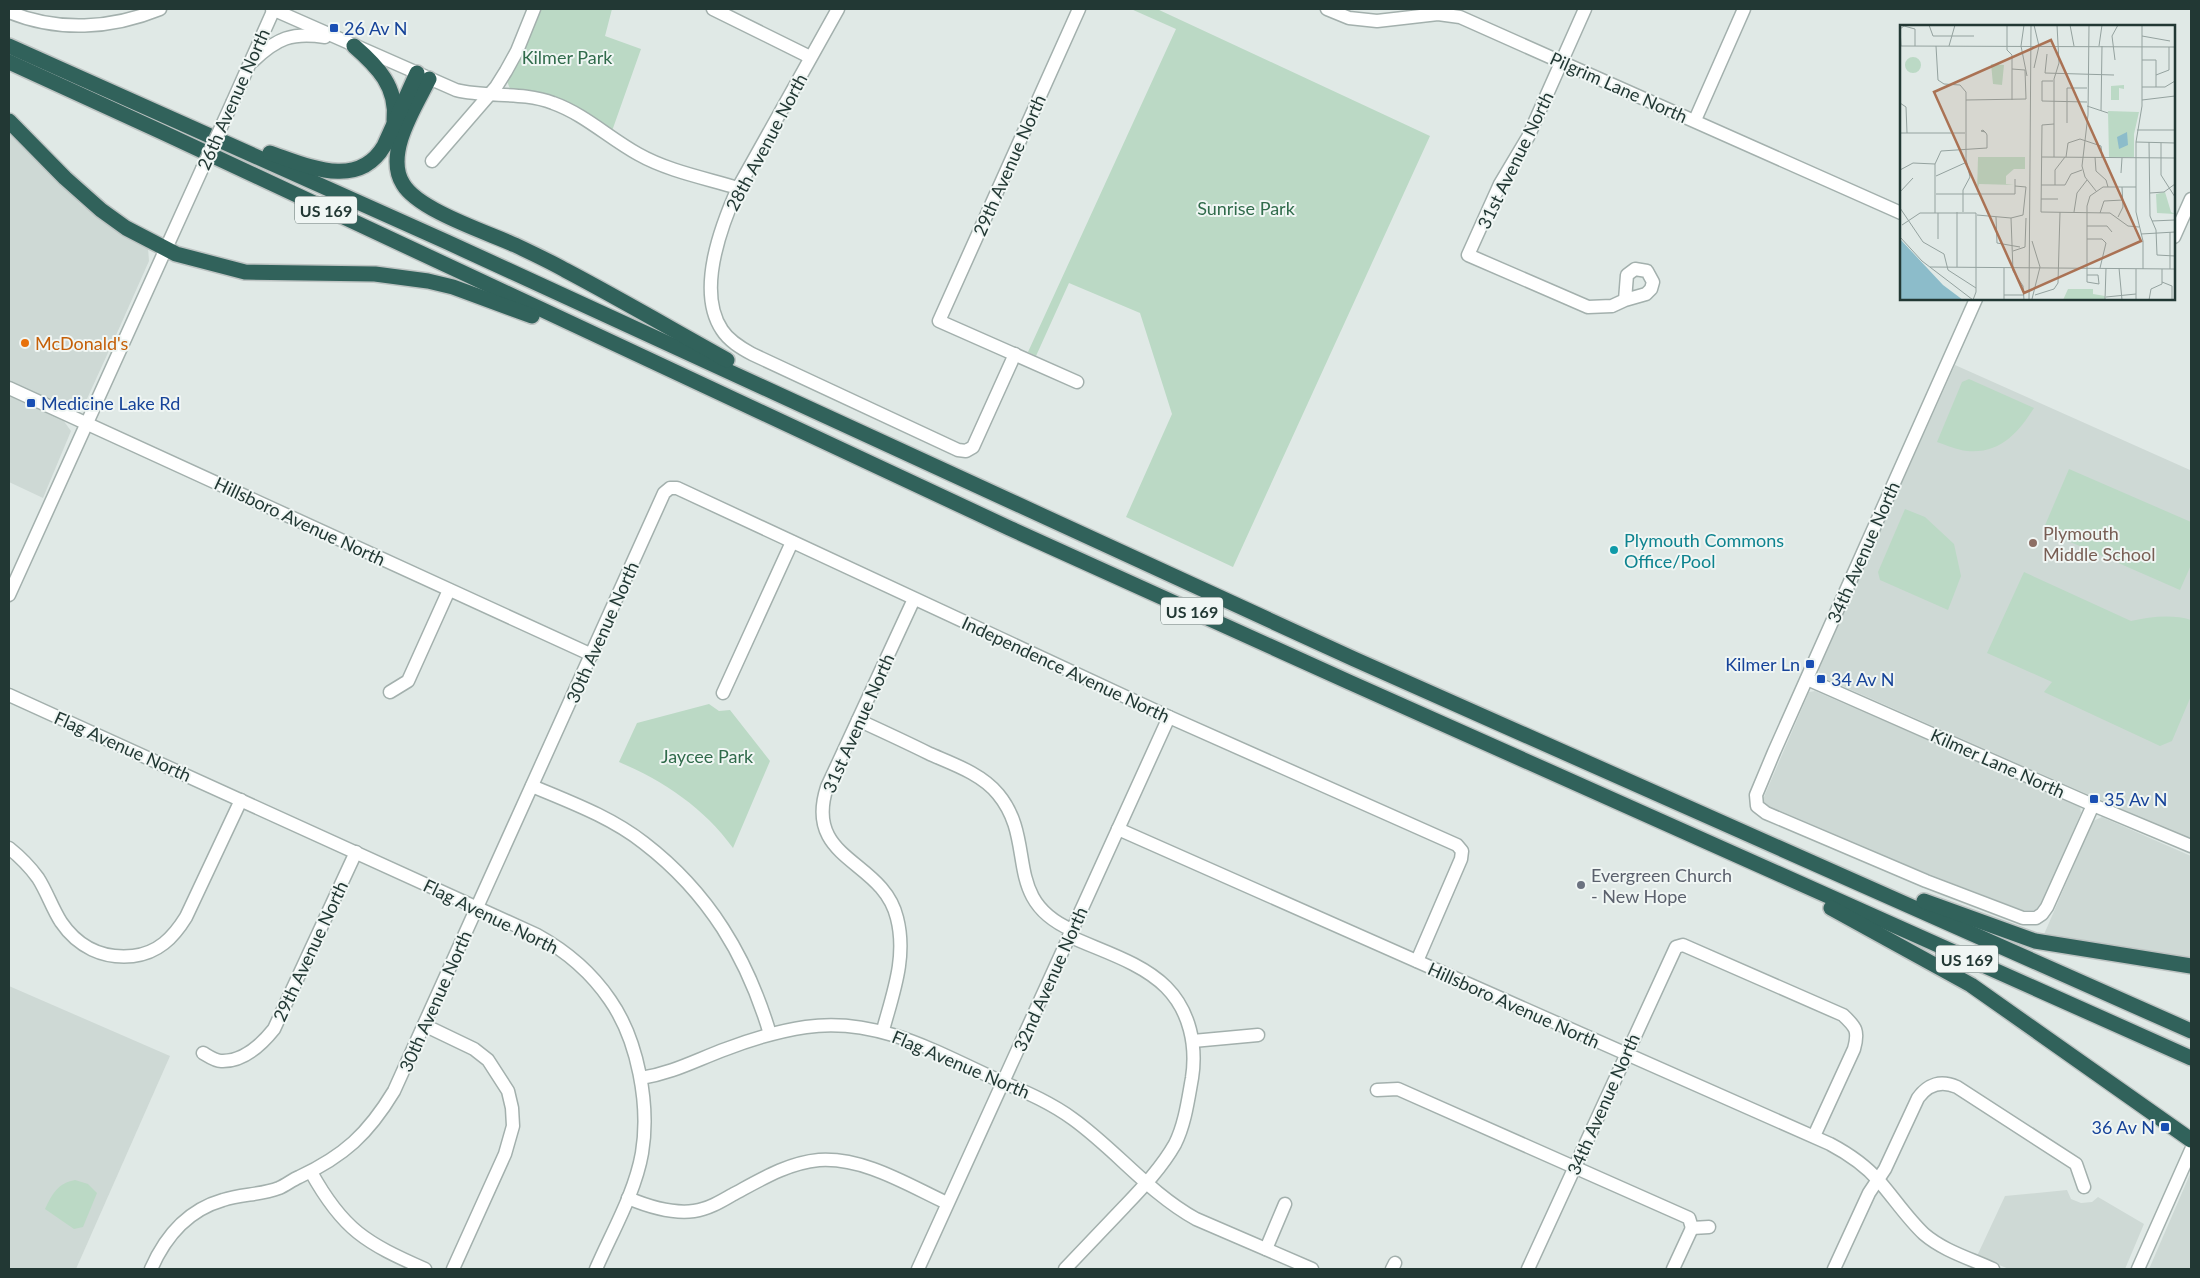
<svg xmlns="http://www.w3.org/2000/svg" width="2200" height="1278" font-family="Lato,sans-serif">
<rect width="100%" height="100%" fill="#e0e9e6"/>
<g fill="#ced9d5">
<path d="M9 128 32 149 81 205 120 232 142 242 148 248 149 261 117 333 86 401 77 406 70 407 9 382Z"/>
<path d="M1955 365 2190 470 2191 468V840L1822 677 1819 672 1818 669Z"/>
<path d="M9 396 63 420 71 431 43 498 9 482Z"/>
<path d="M1815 691 2080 806 2081 813 2041 905 2037 910H2022L1921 871 1766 807 1763 799 1809 692Z"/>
<path d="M2102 817 2191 856V958L2042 939 2093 821Z"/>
<path d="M9 986 170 1056 76 1269H9Z"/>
<path d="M2191 1172V1269H2148H2149Z"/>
<path d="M2067 1190 2071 1199 2081 1203 2092 1202 2098 1197 2144 1224 2125 1269H2009L1977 1256 2005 1196Z"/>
</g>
<g fill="#bbd9c5">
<path d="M540 9H612L605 36 641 49 612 131 574 106 560 100 510 89 507 81Z"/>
<path d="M1131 9H1157L1430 136 1233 567 1126 517 1172 414 1140 313 1069 283 1036 356 1028 352 1176 29Z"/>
<path d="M1969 379 2034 408C2018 433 2000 454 1967 451 1957 450 1946 445 1937 442L1962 382Z"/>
<path d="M2069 469 2191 522V565L2180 590 2043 530Z"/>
<path d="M1905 509 1925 517 1954 544 1961 576 1948 610 1880 580 1878 572Z"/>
<path d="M2024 572 2131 621C2150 617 2172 614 2191 620V696L2172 741 2160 746 2044 692 2052 682 1987 653Z"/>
<path d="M709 704 719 711 730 710 770 761 733 848C704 808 664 781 619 762L637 723Z"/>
<path d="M75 1180 88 1184 97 1193 83 1227 74 1229 45 1209C52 1194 58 1183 75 1180Z"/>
</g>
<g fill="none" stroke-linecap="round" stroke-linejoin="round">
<defs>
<g id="minor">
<path d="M272 9 456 90C487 98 522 91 553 103 584 114 609 138 638 154 668 171 705 178 738 188"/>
<path d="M713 9 810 57"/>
<path d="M838 9 738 188C721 226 696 291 722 330 729 341 741 348 752 354L958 450 966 451 973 447 1015 354"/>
<path d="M1327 9 1349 18 1377 21 1438 14 1460 17 1901 213"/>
<path d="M1585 9 1528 137 1500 184 1468 255 1588 307 1612 306 1625 300 1646 294 1651 289 1653 282 1647 271 1635 269 1627 275 1625 300"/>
<path d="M9 12C58 32 111 29 160 9"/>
<path d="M253 61C277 38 292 32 325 37"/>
<path d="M233 101 274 9"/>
<path d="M1695 120 1744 9"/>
<path d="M432 161 496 87 506 71 517 51 534 9"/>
<path d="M2174 237 2191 199"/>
<path d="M1976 299 1774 752 1756 795 1757 806 1766 813 1926 881 2023 918H2036L2042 914 2047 907 2093 805"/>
<path d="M1077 382 939 321 1079 9"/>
<path d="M9 388 592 655"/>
<path d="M9 595 202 169"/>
<path d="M1807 679 2093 805 2191 846"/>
<path d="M390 692 408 681 449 590"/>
<path d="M723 693 792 542"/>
<path d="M9 695 537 935C566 951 591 972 610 1000 638 1040 650 1105 642 1153 635 1193 612 1232 596 1269"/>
<path d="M858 720C882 731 906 742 930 754 953 764 982 774 998 794 1038 842 1001 899 1072 930"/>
<path d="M532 786C570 802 611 817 644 843 709 893 747 957 770 1034"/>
<path d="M1118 829 1830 1144C1847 1153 1866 1166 1879 1181 1894 1198 1907 1218 1924 1234 1944 1251 1969 1258 1993 1269"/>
<path d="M9 848C19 856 30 867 38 878 47 892 52 908 61 922 78 947 103 959 133 956 158 953 173 938 186 917L241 800"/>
<path d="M424 1025 474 1049 488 1060 508 1091 512 1108 513 1126 505 1154 453 1269"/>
<path d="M883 1030C893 993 907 957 897 918 883 859 803 861 827 787L914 599"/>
<path d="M1193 1041 1258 1035"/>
<path d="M203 1053C208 1056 215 1061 221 1061 243 1062 262 1044 274 1029L356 852"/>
<path d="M641 1078C673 1073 696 1060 726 1049 752 1039 779 1031 806 1027 873 1017 931 1049 989 1076 1018 1089 1047 1100 1073 1119 1116 1150 1149 1193 1196 1219L1312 1269"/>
<path d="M1377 1090 1398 1089 1689 1218 1692 1228"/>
<path d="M311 1172C343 1230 366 1243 425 1269"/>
<path d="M628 1198C647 1206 672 1214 694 1211 708 1209 720 1202 732 1195 760 1180 787 1163 819 1160 864 1157 908 1185 947 1203"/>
<path d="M1692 1228 1709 1227"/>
<path d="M1266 1249 1285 1204"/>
<path d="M151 1269C165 1237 188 1210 223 1200 241 1194 261 1195 279 1188 286 1185 292 1180 299 1177 344 1156 368 1134 394 1091L664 493 670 488H677L1169 717 1457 845 1462 851 1461 859 1417 961"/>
<path d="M918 1269 1169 717"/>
<path d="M1065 1269C1085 1248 1105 1227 1125 1206 1143 1187 1162 1167 1175 1144 1185 1124 1188 1100 1192 1078 1197 1046 1190 1011 1166 987 1141 962 1101 951 1069 936"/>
<path d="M1392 1269 1395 1263"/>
<path d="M1528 1269 1676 947 1683 945 1843 1015C1856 1027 1859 1031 1854 1049L1814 1136"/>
<path d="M1673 1269 1692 1228"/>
<path d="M1834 1269 1869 1193 1885 1169 1918 1098C1928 1084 1941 1080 1957 1087L2076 1164 2084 1187"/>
<path d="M2138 1269 2191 1150"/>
</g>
<g id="highway">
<path d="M9 46 447 242 1354 659 2191 1031"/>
<path d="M354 46C377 66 398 87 394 121"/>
<path d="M9 62 164 133 1009 528 1349 682 2191 1058"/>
<path d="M429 79C415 107 384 154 403 184 418 210 486 232 515 245 532 253 549 261 565 270 620 299 673 330 727 360"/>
<path d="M9 121 65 178 101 210 126 228 176 254 245 272 375 274 428 281 453 287 532 316"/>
<path d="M270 153C308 166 358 190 384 146L417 73"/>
<path d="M1924 901 2035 941 2191 966"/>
<path d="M1831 908 1971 985 2191 1140"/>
</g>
</defs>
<use href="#minor" stroke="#a3b0ad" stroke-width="15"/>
<use href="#highway" stroke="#bdc3c2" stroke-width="18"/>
<use href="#minor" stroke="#fff" stroke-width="12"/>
<use href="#highway" stroke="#31625b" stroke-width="15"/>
<defs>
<path id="minor-bridge" d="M202 169 233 101"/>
</defs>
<use href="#minor-bridge" stroke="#a3b0ad" stroke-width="15" stroke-linecap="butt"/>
<use href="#minor-bridge" stroke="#fff" stroke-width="12"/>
</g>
<g fill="#1a4fb4" stroke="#f0f6f4" stroke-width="2">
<rect x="329" y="23" width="10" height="10" rx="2.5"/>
<rect x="26" y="398" width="10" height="10" rx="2.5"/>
<rect x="1805" y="659" width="10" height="10" rx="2.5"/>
<rect x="1816" y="674" width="10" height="10" rx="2.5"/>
<rect x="2089" y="794" width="10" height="10" rx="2.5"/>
<rect x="2160" y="1122" width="10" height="10" rx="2.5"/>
</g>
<circle fill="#e8710a" stroke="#f0f6f4" stroke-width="2" cx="25" cy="343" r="5"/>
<circle fill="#8d6e63" stroke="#f0f6f4" stroke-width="2" cx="2033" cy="543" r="5"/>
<circle fill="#0f9aa8" stroke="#f0f6f4" stroke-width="2" cx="1614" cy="550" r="5"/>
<circle fill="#6b7280" stroke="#f0f6f4" stroke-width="2" cx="1581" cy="885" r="5"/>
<g text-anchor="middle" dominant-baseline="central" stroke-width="4" stroke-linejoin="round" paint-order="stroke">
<g fill="#f0f6f4" stroke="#60716e" stroke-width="1">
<rect x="295" y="196.5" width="62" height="27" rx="4"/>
<rect x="1161" y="597.5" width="62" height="27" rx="4"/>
<rect x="1936" y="945.5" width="62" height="27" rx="4"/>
</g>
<g font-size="16" font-weight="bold" fill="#223834">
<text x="326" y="210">US 169</text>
<text x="1192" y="611">US 169</text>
<text x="1967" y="959">US 169</text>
</g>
<g font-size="18" fill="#164399" stroke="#f0f6f4" text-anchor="start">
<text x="344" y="28">26 Av N</text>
<text x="41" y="403">Medicine Lake Rd</text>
<text x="1800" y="664" text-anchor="end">Kilmer Ln</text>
<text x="1831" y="679">34 Av N</text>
<text x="2104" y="799">35 Av N</text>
<text x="2155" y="1127" text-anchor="end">36 Av N</text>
</g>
<g font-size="18" fill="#306b4b" stroke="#f0f6f4">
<text x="567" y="57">Kilmer Park</text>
<text x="1246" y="208">Sunrise Park</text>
<text x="707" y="756">Jaycee Park</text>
</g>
<g font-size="18" fill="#223834" stroke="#f0f6f4">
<text transform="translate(1619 87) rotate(24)">Pilgrim Lane North</text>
<text transform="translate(233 99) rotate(-66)">26th Avenue North</text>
<text transform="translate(766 142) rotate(-62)">28th Avenue North</text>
<text transform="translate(1515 160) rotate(-64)">31st Avenue North</text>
<text transform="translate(1009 165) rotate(-66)">29th Avenue North</text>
<text transform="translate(300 521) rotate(25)">Hillsboro Avenue North</text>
<text transform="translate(1863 552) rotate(-66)">34th Avenue North</text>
<text transform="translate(602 632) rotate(-66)">30th Avenue North</text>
<text transform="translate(1066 669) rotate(25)">Independence Avenue North</text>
<text transform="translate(858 723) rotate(-66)">31st Avenue North</text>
<text transform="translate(123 746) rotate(24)">Flag Avenue North</text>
<text transform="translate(1998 763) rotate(24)">Kilmer Lane North</text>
<text transform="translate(491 916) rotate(26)">Flag Avenue North</text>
<text transform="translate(310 951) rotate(-65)">29th Avenue North</text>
<text transform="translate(1050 979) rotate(-66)">32nd Avenue North</text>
<text transform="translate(435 1001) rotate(-66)">30th Avenue North</text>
<text transform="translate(1514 1005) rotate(24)">Hillsboro Avenue North</text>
<text transform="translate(961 1064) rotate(23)">Flag Avenue North</text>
<text transform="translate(1603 1104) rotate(-66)">34th Avenue North</text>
</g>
<g font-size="18" fill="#c56008" stroke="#f0f6f4" text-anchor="start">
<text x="35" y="343">McDonald's</text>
</g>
<g font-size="18" fill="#785e54" stroke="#f0f6f4" text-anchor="start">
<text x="2043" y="533">Plymouth<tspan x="2043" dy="21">Middle School</tspan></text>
</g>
<g font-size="18" fill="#0d838f" stroke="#f0f6f4" text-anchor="start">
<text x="1624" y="540">Plymouth Commons<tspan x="1624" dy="21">Office/Pool</tspan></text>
</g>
<g font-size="18" fill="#5b616d" stroke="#f0f6f4" text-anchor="start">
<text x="1591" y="875">Evergreen Church<tspan x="1591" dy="21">- New Hope</tspan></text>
</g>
</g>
<g transform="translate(1900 25)">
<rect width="275" height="275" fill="#e0e9e6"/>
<path d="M5 40a8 8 0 1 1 16 0a8 8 0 1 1-16 0ZM91 39 104 40 102 60 93 59ZM224 60V64L219 63V75H211V61ZM208 86 239 87 234 109V132H209ZM78 132H125V144H114L106 151V159L114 160 79 159 77 168ZM265 167 271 187 275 189 257 188 256 169ZM168 264H193V269L205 271V275H163Z" fill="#bbd9c5"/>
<path d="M227 107 228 120 219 124 217 112ZM0 214 43 260 63 275H0Z" fill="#8cbcca"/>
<path fill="none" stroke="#94a29f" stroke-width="1" d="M29 0 33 11H74M107 0V25L112 30V75M124 0 121 21 127 51M134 0 139 21 134 43M170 0 174 21M189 0 188 90 182 141 185 152 196 166M242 0V81L236 117V187L243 216V244M242 11 270 16M0 21 275 22M1 21 0 4 4 1 15 4V21M36 21 38 55 44 59 60 60 66 67V134L70 152 63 165V187M49 21 55 0M199 21 202 0M147 29 145 48 214 50M215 35 212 11 218 0M242 35H256V62M256 50 269 45V22M153 56H142V76L187 77M242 62H265L275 56M167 63V98M167 63H187M66 75 126 74 125 45 112 44M242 75 275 71M0 78 6 82 7 108M187 81 208 88M201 86 202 21M154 99 142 100 141 187 210 188 228 201 239 202M237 105H275M0 108H65M236 117 275 118M249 117 250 191 256 205 257 230 275 231M261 118V150L275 172M142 132 275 133M154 132V54L159 38 157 0M166 132 168 118 180 114 201 121 202 132M195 132 196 146 206 155 208 162M0 145 13 138 35 139M221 148 222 133M36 151 67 137M141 160H165L171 149 182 145M155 160V145L165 132M0 167 13 153M250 168 264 167 275 159M36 169H115V154M141 174H158M0 183 23 217 44 229 48 245 76 263M174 187 177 168 187 155M35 188V139L41 126 87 123V110L86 108 83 105 81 106 85 107M200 188 204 176 223 175M77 190 111 193 123 190 126 162 115 161M96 192 97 218 120 222M218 192 223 182 222 162M111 193 113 246 123 261 124 275M252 196 275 195M2 200 20 188H76V267L73 275M187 201H207L212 207M270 207V244M241 209 275 207M0 212 22 236 73 275M38 214V188M187 214H202L206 218 200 243M113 226 125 222 126 193M30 242 275 244M57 242V187M219 243 222 275M187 250H198L199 259 187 257V181L190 171 203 162H236M262 257 272 261V275M104 270H124M135 270 154 264 158 258 160 187M206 272 236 269M132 274 140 242 132 216M104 275V243M129 275 131 0M205 275 206 243M236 275V244M249 275 251 264 262 259V244"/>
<path fill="#aa7254" fill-opacity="0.15" stroke="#aa7254" stroke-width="2.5" d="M151 15 241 216 124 268 34 67Z"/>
<rect width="275" height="275" fill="none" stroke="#223834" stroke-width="2.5"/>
</g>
<rect width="2200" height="1278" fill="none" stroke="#223834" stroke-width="20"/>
</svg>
